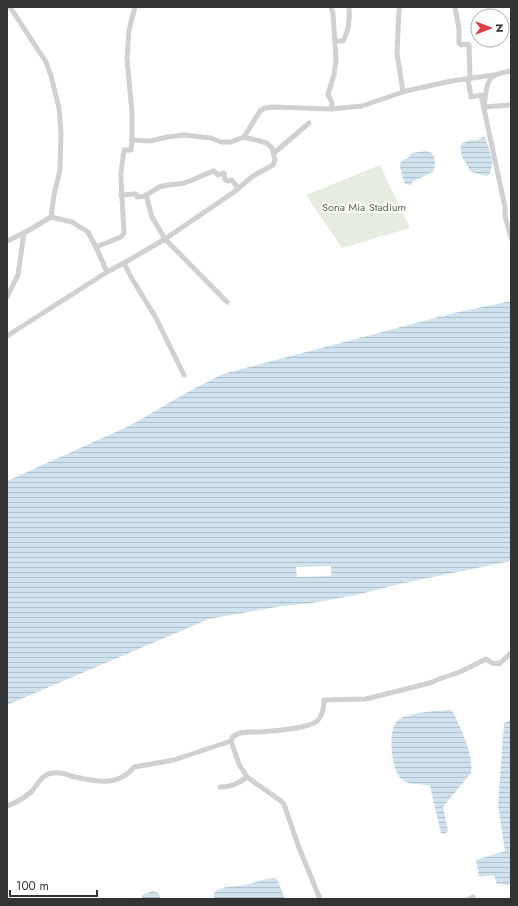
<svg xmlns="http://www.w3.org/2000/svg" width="518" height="906" font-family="Jost,sans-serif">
<defs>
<pattern id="water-rules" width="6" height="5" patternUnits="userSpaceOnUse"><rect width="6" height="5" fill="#cfe2ee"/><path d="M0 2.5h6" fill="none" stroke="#b2c2cd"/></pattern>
</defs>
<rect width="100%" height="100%" fill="#fff"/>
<path fill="#e6ecdf" d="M380 165 410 228 342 248 306 195Z"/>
<g fill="url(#water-rules)">
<path d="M484 136C487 141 493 159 492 164 492 168 490 170 490 174L487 176 471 172 461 155V144L470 140H478Z"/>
<path d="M426 151 432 153C436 159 435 164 434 171L425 176 413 181 411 185 405 184C403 177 400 171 400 164L403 160 408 158 412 153Z"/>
<path d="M511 301V561L404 583 356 595 312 603 282 606 209 619 7 705V481L131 425 186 393 223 374 454 313Z"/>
<path d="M446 710H451L453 712C461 729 474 755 471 773L443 807 448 831 444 834 441 833 430 786 427 785C420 784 406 785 401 779 391 768 387 730 398 720 407 713 435 711 446 710Z"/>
<path d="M511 720V889L510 885 497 884 494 875 479 877 476 860 505 851 498 805 504 723Z"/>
<path d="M270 878H275L277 879 285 899H214V893L217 890 226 887 245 885Z"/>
<path d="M152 891 159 893 160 899H142V895Z"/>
</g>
<path fill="#fff" d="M331 566V576L297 577 296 567Z"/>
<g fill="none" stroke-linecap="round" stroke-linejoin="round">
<g stroke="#d0d0d0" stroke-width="5">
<path d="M10 7 46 62 51 76 59 108 61 133 60 170 54 195 51 217"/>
<path d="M331 7 333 14 336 59 334 75 328 94 332 103 331 109"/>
<path d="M400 7 399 10 397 53 403 92"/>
<path d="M455 7 459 29V43L461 45 468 44 469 45 470 78"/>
<path d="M335 41H343C349 31 350 19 349 7"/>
<path d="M511 71C505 72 497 73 492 77 486 81 485 100 484 107L511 105"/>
<path d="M468 79 471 97 481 95 505 207V216L511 238"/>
<path d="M244 137 260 111 265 108 273 107 331 109 362 106 406 91 451 81 494 75"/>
<path d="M274 153 309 123"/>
<path d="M121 195 136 194 137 197 146 196V195C151 193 154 190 159 187 167 184 176 185 184 183 195 180 204 174 214 171L218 175 224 173 225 180 228 181 232 180 238 188"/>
<path d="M146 195 152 217 165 239 227 302"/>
<path d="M7 241 24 233"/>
<path d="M96 247 121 237 124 233 121 180V172L124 150H131L132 140"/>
<path d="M124 263 131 277 156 318 184 375"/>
<path d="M7 297 18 275 24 233 51 217 72 222 88 232 96 247 107 272"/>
<path d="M7 336 107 272 124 263 165 239 234 192 253 176 273 165 275 160 272 148 267 143 244 137 231 142H221L211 138 184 135 167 137 150 141 132 140V113L127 58 129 30 135 7"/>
<path d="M220 787C231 787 238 784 247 777"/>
<path d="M7 806C15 803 24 798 31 792 38 785 41 774 53 773 59 772 66 774 71 776 93 781 118 788 134 767L174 760 231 741"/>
<path d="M320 899 298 845 284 804 281 801 247 777 239 764 232 744C231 741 231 738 234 736 240 731 251 732 258 732 270 731 311 729 318 720 323 714 324 707 324 700L366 699 430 683 439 679 460 672 486 659 492 663 499 664 511 653"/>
<path d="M469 899 473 897"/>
</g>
</g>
<g text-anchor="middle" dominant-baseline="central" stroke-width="4" stroke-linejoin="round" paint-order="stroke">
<g font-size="11" fill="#56703f" stroke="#fff">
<text x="364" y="207">Sona Mia Stadium</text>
</g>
</g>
<rect width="518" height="906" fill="none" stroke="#333333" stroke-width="16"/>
<g transform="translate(490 28) rotate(90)"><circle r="19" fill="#ffffff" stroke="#adadad"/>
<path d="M0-3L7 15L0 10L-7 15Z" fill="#e63946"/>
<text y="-6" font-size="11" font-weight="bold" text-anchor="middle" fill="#333333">N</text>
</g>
<path d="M10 890v6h87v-6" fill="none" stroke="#333333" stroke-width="2"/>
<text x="16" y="890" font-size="12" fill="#333333" stroke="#ffffff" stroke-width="3" paint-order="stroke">100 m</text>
</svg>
